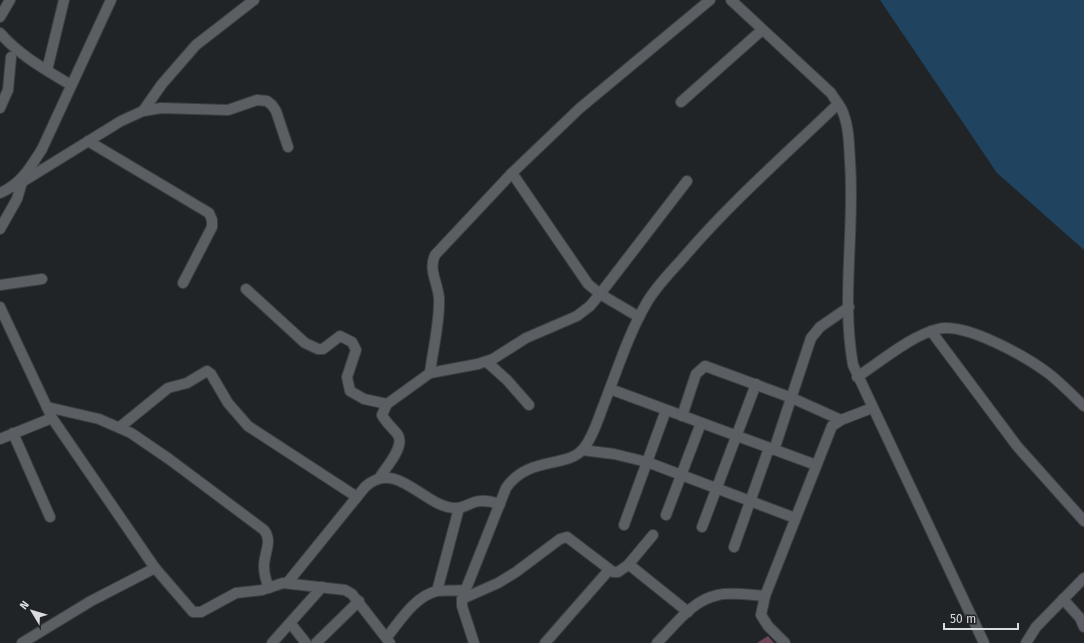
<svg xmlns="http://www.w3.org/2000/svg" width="1084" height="643" font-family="'Fira Sans',sans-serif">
<rect width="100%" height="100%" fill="#212427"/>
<path fill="#20435f" d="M880 0H1084V250L997 173Z"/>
<path fill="#6e4558" d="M768 636 774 643H757Z"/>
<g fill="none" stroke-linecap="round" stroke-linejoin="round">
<defs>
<g id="minor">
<path d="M731 0 831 93C834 98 838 103 841 108 849 124 849 144 850 162 855 229 841 298 853 365L984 643"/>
<path d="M0 17 10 0"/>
<path d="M0 33C19 55 46 70 71 85"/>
<path d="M47 70 64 0"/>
<path d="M681 102 762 30"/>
<path d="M0 108 8 90 11 57"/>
<path d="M143 111 162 84 196 45 254 0"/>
<path d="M88 141 209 213 212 220V227L183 283"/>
<path d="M512 173 588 284 600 294 639 317"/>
<path d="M14 187 121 121 143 111 161 108 228 110 257 100 267 101 272 105 276 111 288 147"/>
<path d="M0 193C21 184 30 168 42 149L111 0"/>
<path d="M0 229 17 199 22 182"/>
<path d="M0 285 42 279"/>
<path d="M246 289 305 343 318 349H323L340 336 352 342 356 350 347 377 350 391 364 399 387 404"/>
<path d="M0 307 52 418 0 439"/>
<path d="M931 331 1017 446 1084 521"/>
<path d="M487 362 507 380 529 405"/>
<path d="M430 373C433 348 440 322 439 298 438 283 428 270 435 255L512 173 580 108 710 0"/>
<path d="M857 377C880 362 912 335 938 329 965 322 1025 356 1048 373 1061 383 1072 395 1084 406"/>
<path d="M610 389 816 465"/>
<path d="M47 407 99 419 131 433 169 459 264 530C273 541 264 553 264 566 264 574 266 581 269 588"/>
<path d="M682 416 696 374 705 366 792 398 841 420"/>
<path d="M120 427 168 388 187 383 207 371 211 374 228 403 248 426 357 497"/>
<path d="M13 433 50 517"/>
<path d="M582 450 614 454 647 462 795 518"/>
<path d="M774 450 811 338 820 327 849 307"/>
<path d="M380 477C386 467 405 447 398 435 393 428 386 423 382 415L387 404 430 373 478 364 493 359 526 338 577 316 590 306 600 294 687 181"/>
<path d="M666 515 701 423"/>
<path d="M624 525 666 410"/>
<path d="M702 527 756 384"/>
<path d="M734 547 769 448"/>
<path d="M628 565 653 535"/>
<path d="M155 568 193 612H201L236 593 262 590 283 583 345 590 352 594 390 643"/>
<path d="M288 582 365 487C396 458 423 506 454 508 462 509 468 504 475 502 483 499 492 502 500 504"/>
<path d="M437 591 459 508"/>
<path d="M462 599 498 583 516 572 560 539 567 537 613 572H618L628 565 632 567 688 612"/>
<path d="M1063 599 1080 618 1084 627"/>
<path d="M291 624 306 643"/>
<path d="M387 637C400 621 415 596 437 591 446 590 456 591 465 590"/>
<path d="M22 643 91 601 155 568 52 418"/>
<path d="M272 643 322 587"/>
<path d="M316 643 359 601"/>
<path d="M474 643 462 606V599L506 488C529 455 568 469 584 448 594 435 598 419 604 404 617 371 628 335 646 304 656 286 671 272 684 257 731 202 786 154 838 104"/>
<path d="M545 643 609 570"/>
<path d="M657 643C675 625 692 600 718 595 732 592 750 595 765 596"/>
<path d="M785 643 768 626 761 615 765 596 832 426 841 420 872 408"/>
<path d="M1026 643 1036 627 1084 578"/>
</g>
</defs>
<use href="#minor" stroke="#3d3f42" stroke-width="12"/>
<use href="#minor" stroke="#5b5e62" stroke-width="10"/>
</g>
<g transform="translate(32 611) rotate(308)" stroke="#212427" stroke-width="3" paint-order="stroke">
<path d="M0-3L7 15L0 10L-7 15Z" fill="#dbdcdf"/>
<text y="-6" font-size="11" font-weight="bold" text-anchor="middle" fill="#dbdcdf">N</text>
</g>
<path d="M944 623v6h74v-6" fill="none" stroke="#dbdcdf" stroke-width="2"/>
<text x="950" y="623" font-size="12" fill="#dbdcdf" stroke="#212427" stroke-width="3" paint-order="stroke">50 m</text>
</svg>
